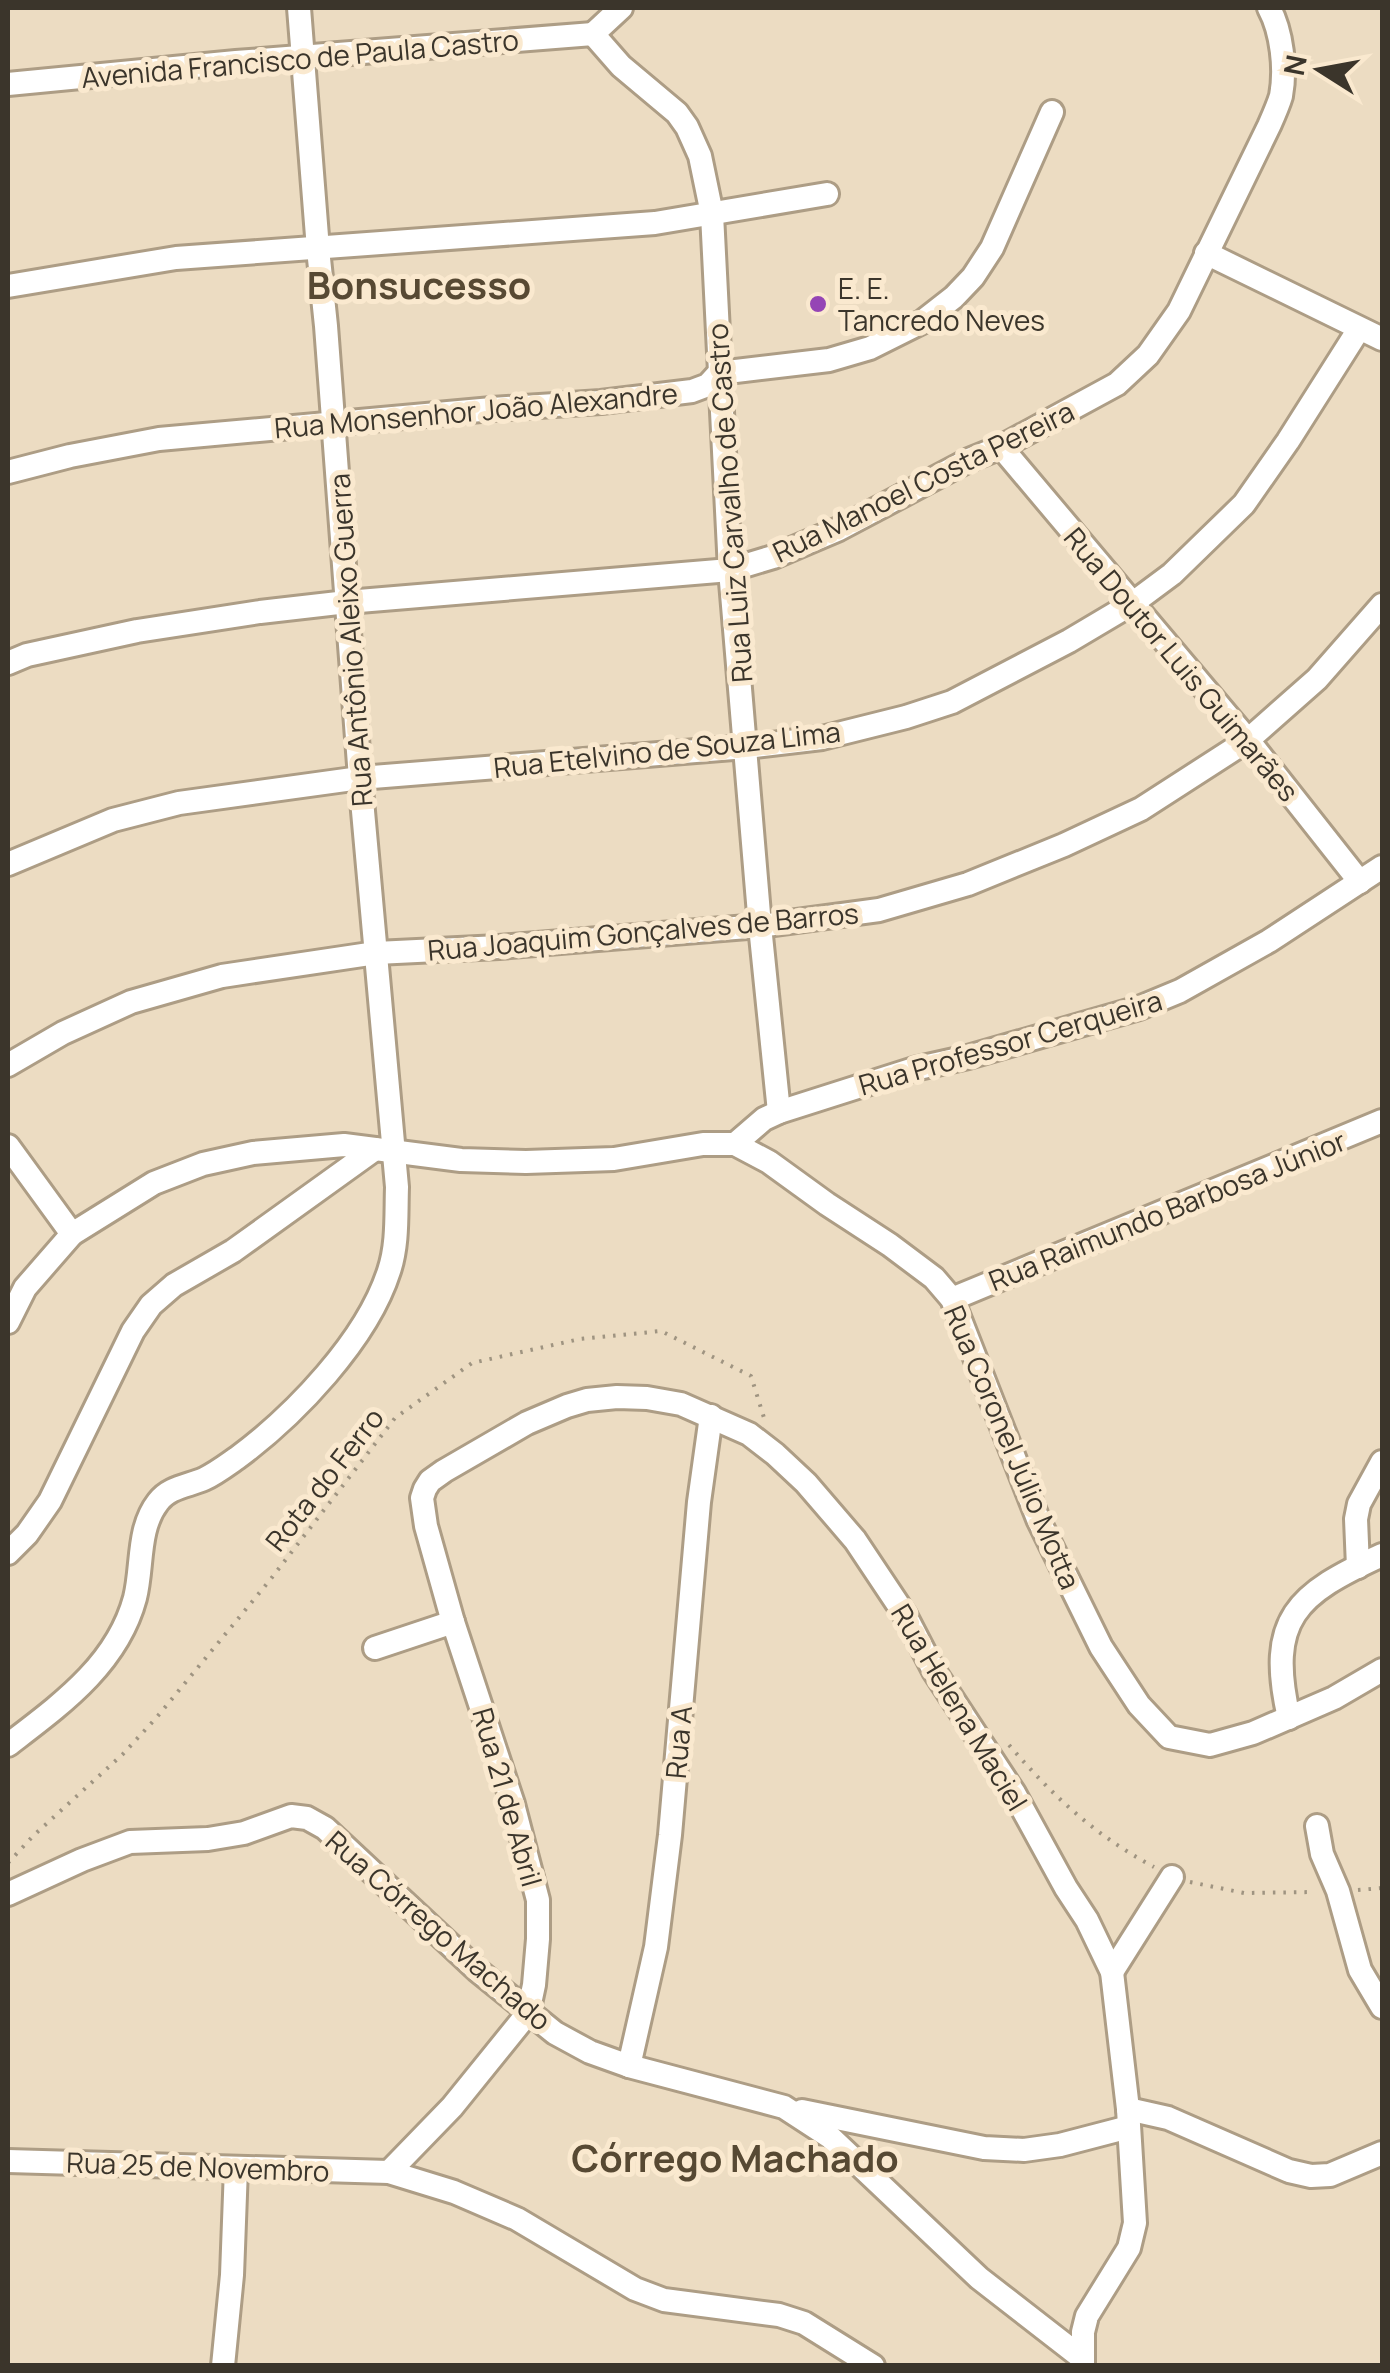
<svg xmlns="http://www.w3.org/2000/svg" width="1390" height="2373" font-family="Manrope,sans-serif">
<rect width="100%" height="100%" fill="#ecdcc2"/>
<g fill="none" stroke-linecap="round" stroke-linejoin="round">
<defs>
<g id="minor">
<path d="M593 34 621 66 677 113 687 127 700 156 712 214 730 570 760 926 779 1112"/>
<path d="M593 34 621 8"/>
<path d="M8 84 236 62 593 34"/>
<path d="M1206 253 1382 339"/>
<path d="M8 286 176 258 655 223 827 194"/>
<path d="M1001 447 1248 740 1360 882"/>
<path d="M8 472 70 456 159 439 492 409 601 402 692 391 708 385 719 373 829 360 870 348 922 322 954 297 973 277 992 248 1052 112"/>
<path d="M8 663 27 655 137 631 260 612 347 602 730 570 773 557 839 529 969 460 1001 447 1117 384 1148 355 1179 311 1269 126C1273 117 1278 106 1281 96 1286 69 1282 32 1269 8"/>
<path d="M8 864 113 820 179 803 360 778 746 747 822 738 906 717 952 702 1069 641 1133 603 1172 574 1244 504 1288 441 1359 329"/>
<path d="M8 1065 63 1033 131 1002 222 976 376 953 499 947 760 926 879 910 968 884 1064 845 1141 809 1248 740 1317 679 1382 605"/>
<path d="M735 1144 764 1119 779 1112 914 1069 968 1057 1139 1008 1180 991 1269 941 1382 867"/>
<path d="M8 1146 72 1234"/>
<path d="M952 1299 1382 1121"/>
<path d="M8 1322 25 1288 72 1234 154 1183 203 1164 253 1153 344 1145 461 1160 526 1162 614 1159 703 1144H735L769 1162 827 1204 890 1245 934 1278 952 1299 1038 1519 1101 1647 1139 1705 1169 1737 1210 1745 1253 1733 1334 1698 1382 1670"/>
<path d="M8 1553 27 1534 50 1501 133 1331 151 1305 174 1285 233 1251 375 1149"/>
<path d="M1358 1567 1356 1519 1359 1504 1382 1462"/>
<path d="M375 1648 453 1622"/>
<path d="M1289 1718C1266 1618 1297 1594 1382 1555"/>
<path d="M8 1745C60 1705 117 1665 135 1598 143 1566 137 1529 158 1502 169 1487 188 1486 204 1479 215 1474 227 1465 237 1458 295 1415 367 1340 389 1271 398 1244 396 1215 397 1187L360 778 326 326 318 249 299 8"/>
<path d="M1317 1826 1322 1854 1338 1891 1360 1970 1382 2007"/>
<path d="M8 1894 82 1860 130 1842 208 1839 244 1833 291 1816 307 1818 325 1828 477 1970 555 2033 590 2052 629 2066 784 2107 830 2137 979 2278 1082 2358"/>
<path d="M1112 1972 1172 1877"/>
<path d="M629 2066 656 1947 670 1835 699 1502 711 1416"/>
<path d="M1128 2109 1168 2118 1289 2171 1311 2176 1330 2175 1382 2153"/>
<path d="M802 2111 984 2148 1024 2150 1060 2145 1129 2127"/>
<path d="M8 2161 389 2172 454 2192 517 2219 635 2289 664 2300 779 2315 804 2323 873 2366"/>
<path d="M389 2172 452 2107 528 2013 534 1985 538 1939V1900L513 1804 453 1622 426 1526 422 1498 425 1489 430 1481 444 1471 527 1423 567 1406 587 1400 617 1397 647 1398 681 1404 749 1434 775 1454 806 1483 855 1540 905 1615 934 1671 1014 1793 1066 1888 1087 1920 1112 1972 1128 2109 1135 2223 1129 2248 1087 2316 1083 2332V2366"/>
<path d="M223 2366 232 2275 236 2168"/>
</g>
</defs>
<use href="#minor" stroke="#ad9d85" stroke-width="28"/>
<g stroke="#9f9481" stroke-width="4" stroke-dasharray="2.5 8" stroke-linecap="butt">
<path d="M1009 1745C1053 1796 1093 1834 1154 1867"/>
<path d="M8 1863 33 1836 123 1754 157 1717 270 1580 395 1418 472 1363 580 1339 661 1331 751 1376 765 1421"/>
<path d="M1190 1882 1244 1893 1314 1892"/>
<path d="M1358 1890 1382 1888"/>
</g>
<use href="#minor" stroke="#fff" stroke-width="22"/>
</g>
<circle fill="#9545b5" stroke="#fae9cf" stroke-width="4" cx="818" cy="304" r="10"/>
<g text-anchor="middle" dominant-baseline="central" stroke-width="10" stroke-linejoin="round" paint-order="stroke">
<g font-size="28" fill="#3b352b" stroke="#fae9cf">
<text transform="translate(300 58) rotate(-5)">Avenida Francisco de Paula Castro</text>
<text transform="translate(476 410) rotate(-5)">Rua Monsenhor João Alexandre</text>
<text transform="translate(923 481) rotate(-26)">Rua Manoel Costa Pereira</text>
<text transform="translate(729 503) rotate(-94)">Rua Luiz Carvalho de Castro</text>
<text transform="translate(350 640) rotate(-94)">Rua Antônio Aleixo Guerra</text>
<text transform="translate(1182 664) rotate(50)">Rua Doutor Luis Guimarães</text>
<text transform="translate(667 749) rotate(-6)">Rua Etelvino de Souza Lima</text>
<text transform="translate(643 931) rotate(-5)">Rua Joaquim Gonçalves de Barros</text>
<text transform="translate(1010 1042) rotate(-16)">Rua Professor Cerqueira</text>
<text transform="translate(1167 1210) rotate(-22)">Rua Raimundo Barbosa Júnior</text>
<text transform="translate(1013 1447) rotate(67)">Rua Coronel Júlio Motta</text>
<text transform="translate(324 1479) rotate(-52)">Rota do Ferro</text>
<text transform="translate(960 1707) rotate(59)">Rua Helena Maciel</text>
<text transform="translate(678 1742) rotate(-85)">Rua A</text>
<text transform="translate(508 1797) rotate(74)">Rua 21 de Abril</text>
<text transform="translate(439 1930) rotate(41)">Rua Córrego Machado</text>
<text transform="translate(198 2166) rotate(2)">Rua 25 de Novembro</text>
</g>
<g font-size="28" fill="#3b352b" stroke="#fae9cf" text-anchor="start">
<text x="838" y="288">E. E.<tspan x="838" dy="32">Tancredo Neves</tspan></text>
</g>
<g font-size="38" font-weight="bold" fill="#574933" stroke="#fae9cf">
<text x="419" y="284">Bonsucesso</text>
<text x="735" y="2157">Córrego Machado</text>
</g>
</g>
<rect width="1390" height="2373" fill="none" stroke="#3b352b" stroke-width="20"/>
<g transform="translate(1320 70) rotate(281)" stroke="#fae9cf" stroke-width="8" paint-order="stroke">
<path d="M0-8L18 38L0 25L-18 38Z" fill="#3b352b"/>
<text y="-15" font-size="28" font-weight="bold" text-anchor="middle" fill="#3b352b">N</text>
</g>
</svg>
